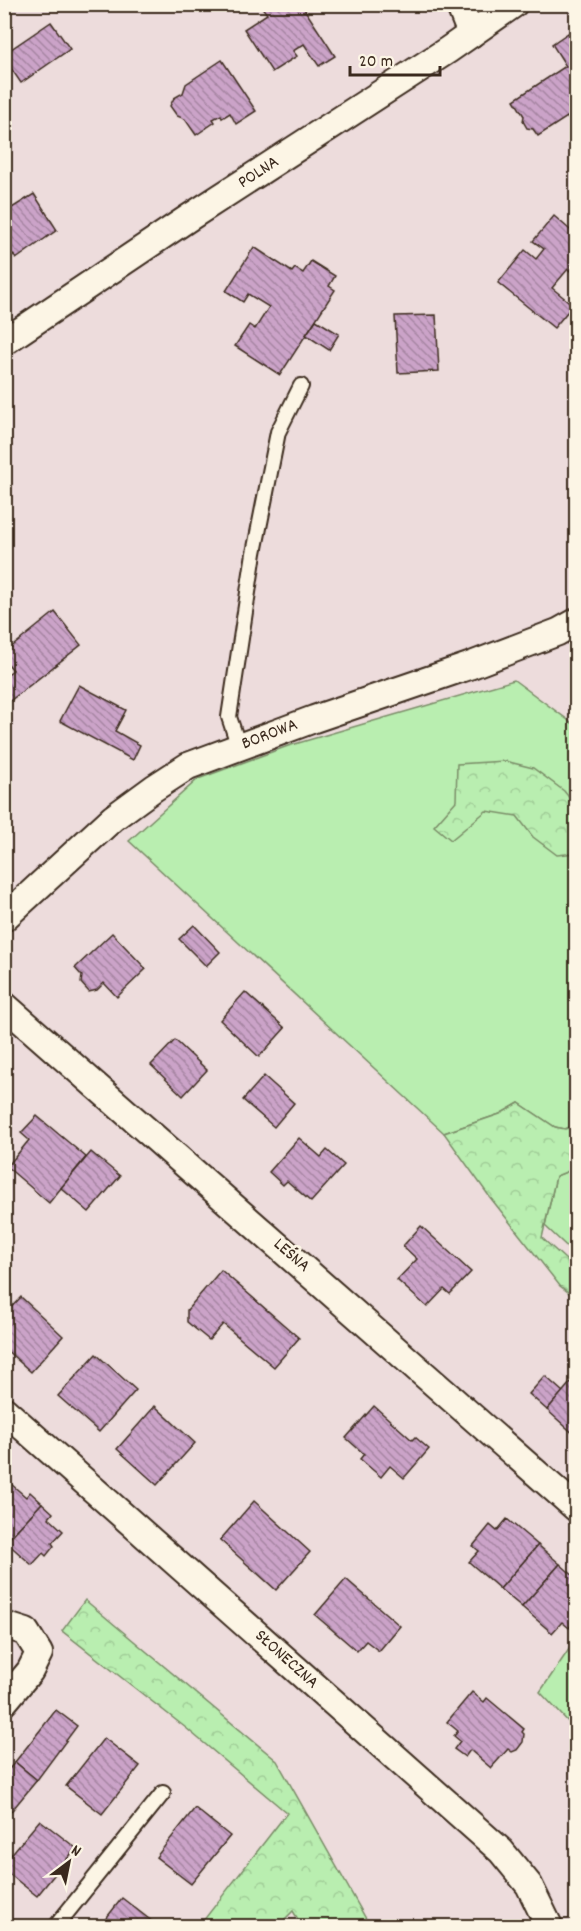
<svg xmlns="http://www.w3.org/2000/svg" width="581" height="1931" font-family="Dekko,sans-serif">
<defs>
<pattern id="forest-crowns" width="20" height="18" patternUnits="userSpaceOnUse" patternTransform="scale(1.5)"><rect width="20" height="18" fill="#b9eeb0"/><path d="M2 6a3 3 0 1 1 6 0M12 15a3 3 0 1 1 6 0" fill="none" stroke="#a0cc97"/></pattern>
<pattern id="building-back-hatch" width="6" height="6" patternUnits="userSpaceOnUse" patternTransform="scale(1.5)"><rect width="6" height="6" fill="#cba3c8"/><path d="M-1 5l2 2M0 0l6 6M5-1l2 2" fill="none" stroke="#a685a2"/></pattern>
</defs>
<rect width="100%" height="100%" fill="#eddcdc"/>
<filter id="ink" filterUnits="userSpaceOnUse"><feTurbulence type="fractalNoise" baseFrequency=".0167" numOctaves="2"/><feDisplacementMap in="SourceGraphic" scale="12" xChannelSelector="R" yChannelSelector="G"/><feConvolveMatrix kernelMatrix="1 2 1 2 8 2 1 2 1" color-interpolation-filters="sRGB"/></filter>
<g filter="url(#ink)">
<g fill="#b9eeb0" stroke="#7a8c67" stroke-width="1.5">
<path d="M514 680 576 726V1125L565 1129 555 1127 519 1103 500 1114 444 1133 129 841 198 779 288 746Z"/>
<path d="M576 1168V1255L545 1226 556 1176Z"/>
<path d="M576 1639V1730L540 1692Z"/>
</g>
<g fill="url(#forest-crowns)" stroke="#7a8c67" stroke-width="1.5">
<path d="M505 761 533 768 564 791 576 806V853L557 855 533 837 517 816 486 811 451 840 434 826 456 801 457 764Z"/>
<path d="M519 1103 555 1127 565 1129 576 1125V1168L556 1176 542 1238 576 1269V1298L560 1286 489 1196 444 1133 500 1114Z"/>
<path d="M85 1600 277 1761 370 1926H302L293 1911 278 1926H210L203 1921 287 1813 186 1728 62 1631Z"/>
</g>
<g fill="url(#building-back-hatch)" stroke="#3b2a1e" stroke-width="1.5">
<path d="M264 4H301L335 56 319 66 304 44 293 51 297 56 272 72 244 29 267 14 261 6Z"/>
<path d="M51 22 70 49 21 83 4 58V54Z"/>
<path d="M568 33 576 46V122L572 125 567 117 538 136 533 129 527 128 523 121 524 116 514 100 566 66 552 44Z"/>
<path d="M222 60 256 111 236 124 230 113 222 118 221 115 213 119 215 122 196 135 185 119 177 116 170 106 174 98 183 93 186 84Z"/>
<path d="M34 194 57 230 16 259 13 254 4 259V203L7 202 12 208Z"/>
<path d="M554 216 576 235V259L570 267 572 269 570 271 568 269 552 288 573 305 554 328 498 283 525 250 536 259 544 249 533 241Z"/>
<path d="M254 247 292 272 295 268 303 273 311 261 335 276 329 286 335 290 280 375 235 346 249 325 255 329 269 307 248 294 243 302 226 291Z"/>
<path d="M436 315 439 371 398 373 395 316Z"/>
<path d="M316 320 339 334 329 350 306 335Z"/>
<path d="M55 612 81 645 6 704 4 677 13 670 4 659V653Z"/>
<path d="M79 685 126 710 115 731 140 745 133 760 60 721Z"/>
<path d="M194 925 220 952 206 966 179 939Z"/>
<path d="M112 933 146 969 117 997 104 983 97 990 89 992 81 983 82 976 75 968Z"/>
<path d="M245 992 285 1028 259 1057 220 1020Z"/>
<path d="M175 1040 207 1070 183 1096 151 1065Z"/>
<path d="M264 1076 294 1103 274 1127 243 1100Z"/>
<path d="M37 1116 86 1157 49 1203 7 1167 29 1140 21 1133Z"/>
<path d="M299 1138 321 1157 327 1150 344 1165 311 1202 287 1181 283 1185 269 1172Z"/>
<path d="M91 1152 120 1176 89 1212 61 1188Z"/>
<path d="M421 1226 471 1272 450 1294 444 1289 427 1307 397 1280 417 1259 403 1246Z"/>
<path d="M221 1270 299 1338 274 1367 223 1324 209 1340 187 1322V1310Z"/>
<path d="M21 1297 63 1336 31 1372 4 1348V1315Z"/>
<path d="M96 1354 136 1390 99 1432 58 1396Z"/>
<path d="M545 1376 563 1392 547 1410 529 1394Z"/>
<path d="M576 1376V1436L547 1410Z"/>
<path d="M155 1406 195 1443 157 1485 117 1449Z"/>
<path d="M374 1406 412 1440 415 1437 429 1449 404 1478 390 1466 381 1477 360 1459 364 1454 346 1438Z"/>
<path d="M11 1484 26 1497 30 1492 42 1503 6 1542 4 1541V1492Z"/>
<path d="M254 1501 310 1552 276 1590 220 1540Z"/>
<path d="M42 1503 53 1513 49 1518 63 1531 52 1543 54 1546 46 1556 43 1553 32 1565 6 1542Z"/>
<path d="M507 1519 538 1545 500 1589 469 1562 479 1551 473 1546 490 1525 497 1531Z"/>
<path d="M538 1545 560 1564 522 1607 500 1589Z"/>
<path d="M560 1564 576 1578V1619L569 1628 562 1622 552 1633 522 1607Z"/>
<path d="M346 1579 400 1626 379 1651 366 1641 357 1651 315 1615Z"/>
<path d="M472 1692 484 1702 487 1698 524 1729 522 1732 524 1734 523 1742 517 1750 512 1752 508 1749 491 1768 470 1750 465 1757 454 1749 460 1741 454 1736 458 1731 447 1722Z"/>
<path d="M56 1710 77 1726 37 1780 15 1762Z"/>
<path d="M104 1738 140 1766 102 1814 66 1786Z"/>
<path d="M15 1762 37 1780 4 1820V1775Z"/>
<path d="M195 1808 230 1836 191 1884 156 1857Z"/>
<path d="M40 1820 76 1848 37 1896 4 1870V1863Z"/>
<path d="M122 1898 158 1926H100Z"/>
</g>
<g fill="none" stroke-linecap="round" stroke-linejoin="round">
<defs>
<g id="service">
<path d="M239 747 229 717 254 553 278 432 301 386"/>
<path d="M56 1926 163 1793"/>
</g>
<g id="minor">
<path d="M459 4 471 34"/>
<path d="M4 342 190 217 448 50 514 4"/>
<path d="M4 918 113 818 154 788 188 766 314 719 469 666 558 632 576 622"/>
<path d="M4 1005 576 1508"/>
<path d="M4 1410 501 1851 529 1885 549 1926"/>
<path d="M4 1625 26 1632 39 1653 30 1671 4 1702"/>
</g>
</defs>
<use href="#service" stroke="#3b2a1e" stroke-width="18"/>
<use href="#minor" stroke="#3b2a1e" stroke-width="30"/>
<use href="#service" stroke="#fcf5e5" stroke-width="14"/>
<use href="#minor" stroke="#fcf5e5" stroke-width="26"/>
</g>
</g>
<g text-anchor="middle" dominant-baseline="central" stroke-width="6" stroke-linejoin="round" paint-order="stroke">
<g font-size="18" fill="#3b2a1e" stroke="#fcf5e5">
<text transform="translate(259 173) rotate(-33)">POLNA</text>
<text transform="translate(270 735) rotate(-21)">BOROWA</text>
<text transform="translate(291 1256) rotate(41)">LEŚNA</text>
<text transform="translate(286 1660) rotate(42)">SŁONECZNA</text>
</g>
</g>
<rect width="581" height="1931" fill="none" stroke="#fcf5e5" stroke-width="24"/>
<rect x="12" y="12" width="557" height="1907" fill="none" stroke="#3b2a1e" stroke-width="2" filter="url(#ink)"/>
<g transform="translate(69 1862) rotate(32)" stroke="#fcf5e5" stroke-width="4.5" paint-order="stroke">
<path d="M0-4.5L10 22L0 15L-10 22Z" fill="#3b2a1e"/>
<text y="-9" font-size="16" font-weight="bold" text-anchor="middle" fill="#3b2a1e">N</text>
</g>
<path d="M350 66v9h90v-9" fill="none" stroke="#3b2a1e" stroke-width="3"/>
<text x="359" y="66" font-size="18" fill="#3b2a1e" stroke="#fcf5e5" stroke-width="4.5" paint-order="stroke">20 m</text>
</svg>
